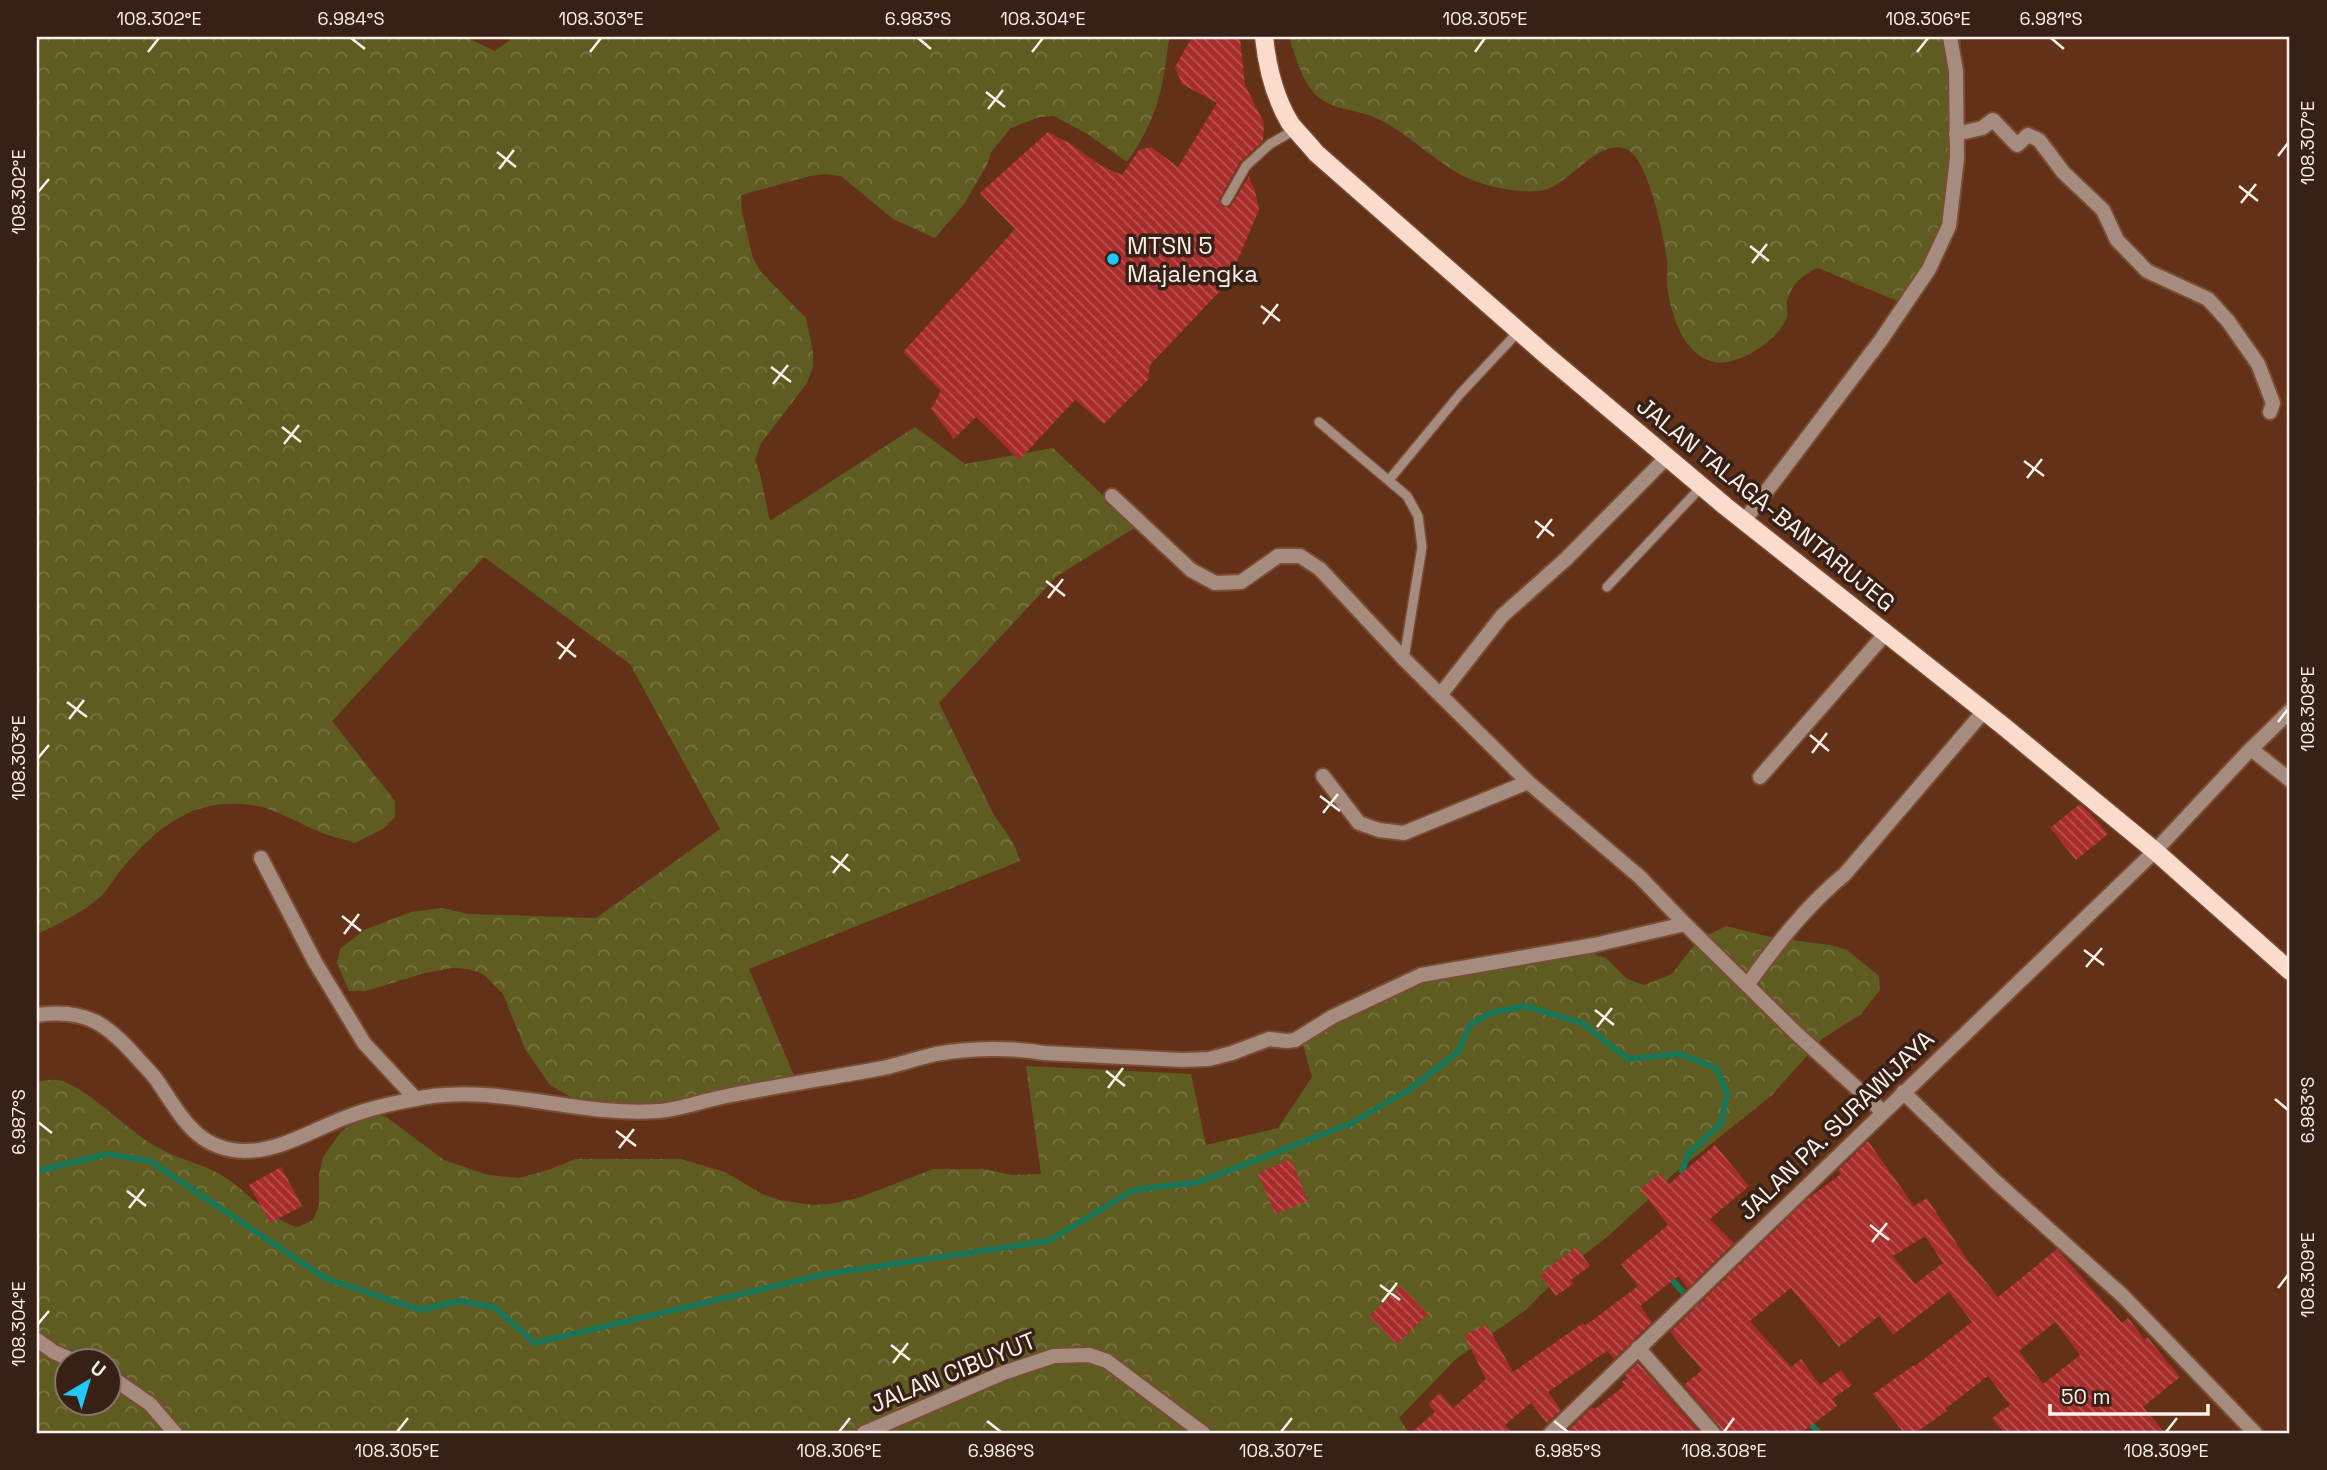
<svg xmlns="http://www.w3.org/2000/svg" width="2327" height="1470" font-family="'Space Grotesk',sans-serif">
<defs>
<pattern id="forest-crowns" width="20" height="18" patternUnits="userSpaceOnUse" patternTransform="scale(1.75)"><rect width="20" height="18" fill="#5f5c22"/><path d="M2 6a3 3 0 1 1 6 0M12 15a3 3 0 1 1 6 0" fill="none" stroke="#777442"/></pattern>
<pattern id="building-back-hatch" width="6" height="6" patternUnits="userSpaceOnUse" patternTransform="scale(1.75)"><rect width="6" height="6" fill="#a72c2b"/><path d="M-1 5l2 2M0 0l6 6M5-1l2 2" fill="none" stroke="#b95554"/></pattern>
</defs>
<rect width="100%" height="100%" fill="#623117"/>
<g fill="url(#forest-crowns)" fill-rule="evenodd">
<path d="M37 37H465L495 51 514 37H1169C1163 89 1158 118 1127 162L1089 135 1054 116 1039 117 1011 128 991 152 987 165 964 204 935 238 893 219 841 176 826 174 810 176 741 195 742 212 753 258 761 272 806 318 813 352V367L807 383 761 443 755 460 760 474 770 521 915 427 965 464 1053 448 1136 527 1057 576 939 703 994 815 1014 844 1020 861 749 969 798 1085 598 1113 550 1085 525 1049 503 994 483 974 468 969 452 968 425 973 366 991H349L337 963 340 949 364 930 411 912 442 908 468 914 596 918 720 829 630 664 484 557 332 721 395 801V817L383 829 355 843C344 839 331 837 320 832 297 823 276 808 251 805 192 797 156 828 120 871 114 879 108 889 101 896 83 913 58 924 37 934Z"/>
<path d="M1289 37H1961L1942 245 1906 304C1876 293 1848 280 1818 268 1803 274 1791 285 1787 301 1786 306 1788 312 1787 317 1779 340 1737 367 1714 362 1683 355 1671 315 1667 286 1667 277 1668 268 1667 260 1664 237 1648 157 1626 149 1598 138 1569 185 1544 190 1522 195 1481 186 1461 175 1432 159 1409 134 1378 119 1360 110 1334 110 1319 98 1302 83 1296 57 1289 37Z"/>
<path d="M1726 926 1774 938 1831 945 1847 950 1879 976 1880 990 1861 1014 1822 1039 1771 1096 1671 1176 1662 1187 1606 1238 1568 1267 1526 1310 1456 1359 1399 1418 1409 1433H37V1082C43 1081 51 1079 58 1080 84 1084 129 1132 155 1146 178 1160 204 1163 228 1179 250 1195 270 1220 298 1227L313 1220 319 1206V1175L323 1157 341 1132 353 1122 370 1116H385L444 1160 488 1175 519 1178 548 1170 576 1159H681L725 1172 762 1194 779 1200 813 1205 830 1204 858 1198 933 1169H983L1012 1175 1041 1174 1026 1066 1191 1074 1206 1145 1278 1128 1312 1077 1300 1034 1372 1008 1403 990 1414 979 1442 964 1457 961 1527 962 1591 953 1606 958 1627 979 1644 985 1672 974 1698 940ZM66 1362H108V1404H66Z"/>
</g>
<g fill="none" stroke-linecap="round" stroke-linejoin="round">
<g stroke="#1a7557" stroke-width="6">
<path d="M37 1171 107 1154 150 1161 325 1278 420 1310 459 1301 494 1307 535 1343 826 1274 1048 1241 1134 1190 1199 1182 1352 1123 1410 1089 1458 1052 1470 1025 1490 1013 1525 1006 1582 1023 1628 1059 1680 1054 1716 1068 1727 1093 1721 1123 1688 1154 1682 1171 1688 1178"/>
<path d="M1673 1274 1672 1280 1701 1312"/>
<path d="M1806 1419 1819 1433"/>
</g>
</g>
<g fill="url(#building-back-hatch)" fill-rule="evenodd">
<path d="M1192 37H1240L1245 85 1264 123 1263 141 1240 162 1219 200 1223 207H1230L1254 168 1249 178 1255 191 1259 210 1232 273 1219 292 1150 365 1148 380 1104 424 1075 400 1019 460 976 417 954 439 931 409 941 391 903 352 1015 229 980 193 1048 132 1071 144 1100 165 1122 175 1139 150 1151 147 1178 167 1217 103 1182 84 1175 67Z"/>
<path d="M2080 804 2090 813 2108 834 2076 860 2050 828Z"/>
<path d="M1868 1141 1914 1206 1927 1198 1966 1258 1998 1297 2057 1249 2122 1323 2128 1318 2145 1340 2147 1337 2180 1377 2143 1407 2165 1433H2004L1992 1418 2010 1405 1988 1376 1945 1409 1947 1411 1915 1433H1904L1873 1394 1914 1365 1915 1366 1972 1322 1949 1292 1893 1335 1879 1316 1839 1347 1791 1288 1750 1321 1791 1367 1801 1359 1820 1385 1841 1370 1852 1385 1832 1399 1837 1406 1801 1433H1722L1720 1427 1684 1385 1702 1370 1670 1332 1806 1200 1841 1174 1838 1170ZM1925 1236 1943 1263 1915 1284 1893 1256ZM2055 1322 2080 1355 2043 1384 2019 1351Z"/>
<path d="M1715 1145 1749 1186 1710 1219 1734 1243 1688 1288 1678 1276 1640 1306 1652 1322 1614 1359 1607 1351 1548 1392 1561 1410 1547 1423 1531 1403 1505 1425 1512 1433H1411L1435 1412 1428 1404 1440 1393 1453 1408 1486 1379 1464 1335 1487 1325 1513 1372 1583 1323 1585 1326 1638 1286 1621 1264 1668 1225 1640 1189 1660 1173 1669 1184Z"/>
<path d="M1291 1159 1308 1201 1275 1214 1258 1173Z"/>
<path d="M281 1167 302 1206 270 1223 249 1185Z"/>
<path d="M1576 1247 1590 1266 1571 1280 1574 1283 1556 1296 1540 1275Z"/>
<path d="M1401 1286 1428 1314 1397 1344 1369 1316Z"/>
<path d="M1638 1363 1700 1433H1565L1592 1407 1595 1409 1625 1385 1622 1382 1627 1378 1625 1375Z"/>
</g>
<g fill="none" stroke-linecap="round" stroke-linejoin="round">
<defs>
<g id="lane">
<path d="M1226 201 1246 166 1270 144 1296 129"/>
<path d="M1319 422 1407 496 1418 516 1422 547 1404 659"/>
<path d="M1389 480 1460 394 1519 331"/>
<path d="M1607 587 1702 486"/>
</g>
<g id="street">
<path d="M1956 134 1982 128 1993 120 2017 145 2028 135 2039 140 2063 172 2103 210 2117 240 2147 271 2208 299 2228 321 2258 364 2273 403 2270 412"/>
<path d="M1112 496 1191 570 1215 583 1241 582 1278 556H1300L1320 569 1404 659 1528 782 1404 833 1379 830 1359 823 1323 776"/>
<path d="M1744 521 1881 340 1929 269 1949 226 1957 158 1956 71 1950 37"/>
<path d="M1441 694 1502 616 1566 559 1667 457"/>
<path d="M2251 749 2290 780"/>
<path d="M1760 777 1886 633"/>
<path d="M1528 782 1640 877 1685 924"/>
<path d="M261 858 315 962 364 1043 416 1099"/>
<path d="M1748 984C1776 945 1807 905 1845 874L1984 711"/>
<path d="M37 1015C86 1008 108 1024 139 1060 146 1068 155 1076 160 1085 183 1119 198 1150 245 1151 281 1151 314 1129 347 1117 373 1107 399 1102 426 1097 504 1085 580 1117 659 1111 680 1109 702 1101 722 1097 776 1086 829 1078 883 1068 901 1064 918 1058 936 1054 969 1048 1010 1047 1044 1053L1182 1060 1209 1059 1232 1053 1269 1039 1287 1041 1295 1040 1332 1017 1421 975 1594 945 1685 924 1797 1034 1883 1112"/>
<path d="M1903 1092 1995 1181 2123 1296 2255 1433"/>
<path d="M37 1340 54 1352 77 1362"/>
<path d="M1638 1348 1713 1433"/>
<path d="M108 1375 150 1404 175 1433"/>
<path d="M864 1433 1003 1373 1054 1356 1089 1355 1107 1361 1203 1433"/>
<path d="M1551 1433 2155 851 2246 754 2290 711"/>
</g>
<path id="primary" d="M1264 37C1267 65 1275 98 1290 123 1298 133 1308 143 1316 153L1547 356 1725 506 2002 725 2155 851 2290 971"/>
</defs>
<use href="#lane" stroke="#784c35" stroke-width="12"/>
<use href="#street" stroke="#784c35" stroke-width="18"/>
<use href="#primary" stroke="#784c35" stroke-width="21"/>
<use href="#lane" stroke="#a68b7f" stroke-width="9"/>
<use href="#street" stroke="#a68b7f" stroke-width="14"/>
<use href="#primary" stroke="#fbdbcc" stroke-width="18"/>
</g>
<path fill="none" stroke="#fef1eb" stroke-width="2.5" d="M351 38 365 49M918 38 931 49M2051 38 2064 49M148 52 159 38M590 52 601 38M1032 52 1043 38M1475 52 1485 38M1917 52 1928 38M986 92 1005 107M988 109 1003 90M497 152 516 167M2278 156 2288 143M499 169 514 150M2239 186 2258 201M38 192 49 179M2241 203 2256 184M1750 246 1769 261M1752 263 1767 244M1261 306 1280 321M1263 324 1278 304M771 367 791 382M773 384 788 365M282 427 301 442M284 444 299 425M2024 461 2044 476M2027 478 2042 459M1535 521 1554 536M1537 538 1552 519M1046 581 1065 596M1048 598 1063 579M557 642 576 657M559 659 574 639M67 702 87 717M69 719 84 700M2278 722 2288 709M1810 735 1829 751M1812 753 1827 733M38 758 49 745M1320 796 1340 811M1323 813 1338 794M831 856 850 871M833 873 848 854M342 916 361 931M344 934 359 914M2084 950 2104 965M2086 967 2102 948M1595 1010 1614 1025M1597 1027 1612 1008M1106 1071 1125 1086M1108 1088 1123 1068M2275 1099 2288 1110M38 1122 52 1133M616 1131 636 1146M619 1148 634 1129M127 1191 146 1206M129 1208 144 1189M1870 1225 1889 1240M1872 1242 1887 1223M1380 1285 1400 1300M2278 1288 2288 1275M1382 1302 1397 1283M38 1324 49 1311M891 1345 910 1360M893 1363 908 1343M987 1421 1001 1432M1554 1421 1568 1432M397 1432 408 1418M839 1432 850 1418M1281 1432 1292 1418M1724 1432 1734 1418M2166 1432 2177 1418"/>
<circle fill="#20c9fd" stroke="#372016" stroke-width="2.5" cx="1113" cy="259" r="7"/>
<g text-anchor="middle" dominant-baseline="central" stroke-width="7" stroke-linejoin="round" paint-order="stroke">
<g font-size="24" fill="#fef1eb" stroke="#372016" text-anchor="start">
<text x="1127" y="245">MTSN 5<tspan x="1127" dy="28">Majalengka</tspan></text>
</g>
<g font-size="24" fill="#fef1eb" stroke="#372016">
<text transform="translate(1766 504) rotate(39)">JALAN TALAGA-BANTARUJEG</text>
<text transform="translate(1836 1125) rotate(-44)">JALAN PA. SURAWIJAYA</text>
<text transform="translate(953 1372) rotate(-22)">JALAN CIBUYUT</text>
</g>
</g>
<rect width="2327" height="1470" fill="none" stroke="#372016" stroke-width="77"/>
<g transform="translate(88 1382) rotate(38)"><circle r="33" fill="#372016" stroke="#87746b" stroke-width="2"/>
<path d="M0-5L12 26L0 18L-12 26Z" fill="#20c9fd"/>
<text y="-10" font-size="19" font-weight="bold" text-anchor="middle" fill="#fef1eb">U</text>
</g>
<path d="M2050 1404v10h158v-10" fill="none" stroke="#fef1eb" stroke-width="3.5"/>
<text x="2061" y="1404" font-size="21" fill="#fef1eb" stroke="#372016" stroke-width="5" paint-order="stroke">50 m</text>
<rect x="38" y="38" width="2250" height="1394" fill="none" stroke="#fef1eb" stroke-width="2.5"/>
<g font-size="18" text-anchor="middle" fill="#fef1eb">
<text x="159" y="25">108.302°E</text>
<text x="351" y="25">6.984°S</text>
<text x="601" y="25">108.303°E</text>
<text x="918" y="25">6.983°S</text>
<text x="1043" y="25">108.304°E</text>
<text x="1485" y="25">108.305°E</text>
<text x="1928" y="25">108.306°E</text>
<text x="2051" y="25">6.981°S</text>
<text transform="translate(2308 143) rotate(-90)" y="6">108.307°E</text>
<text transform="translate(19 192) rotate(-90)" y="6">108.302°E</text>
<text transform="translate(2308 709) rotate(-90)" y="6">108.308°E</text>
<text transform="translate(19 758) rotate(-90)" y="6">108.303°E</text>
<text transform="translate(2308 1110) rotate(-90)" y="6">6.983°S</text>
<text transform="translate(19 1122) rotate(-90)" y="6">6.987°S</text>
<text transform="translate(2308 1275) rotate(-90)" y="6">108.309°E</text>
<text transform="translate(19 1324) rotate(-90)" y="6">108.304°E</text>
<text x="397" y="1457">108.305°E</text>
<text x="839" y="1457">108.306°E</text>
<text x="1001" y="1457">6.986°S</text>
<text x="1281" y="1457">108.307°E</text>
<text x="1568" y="1457">6.985°S</text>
<text x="1724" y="1457">108.308°E</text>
<text x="2166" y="1457">108.309°E</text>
</g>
</svg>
